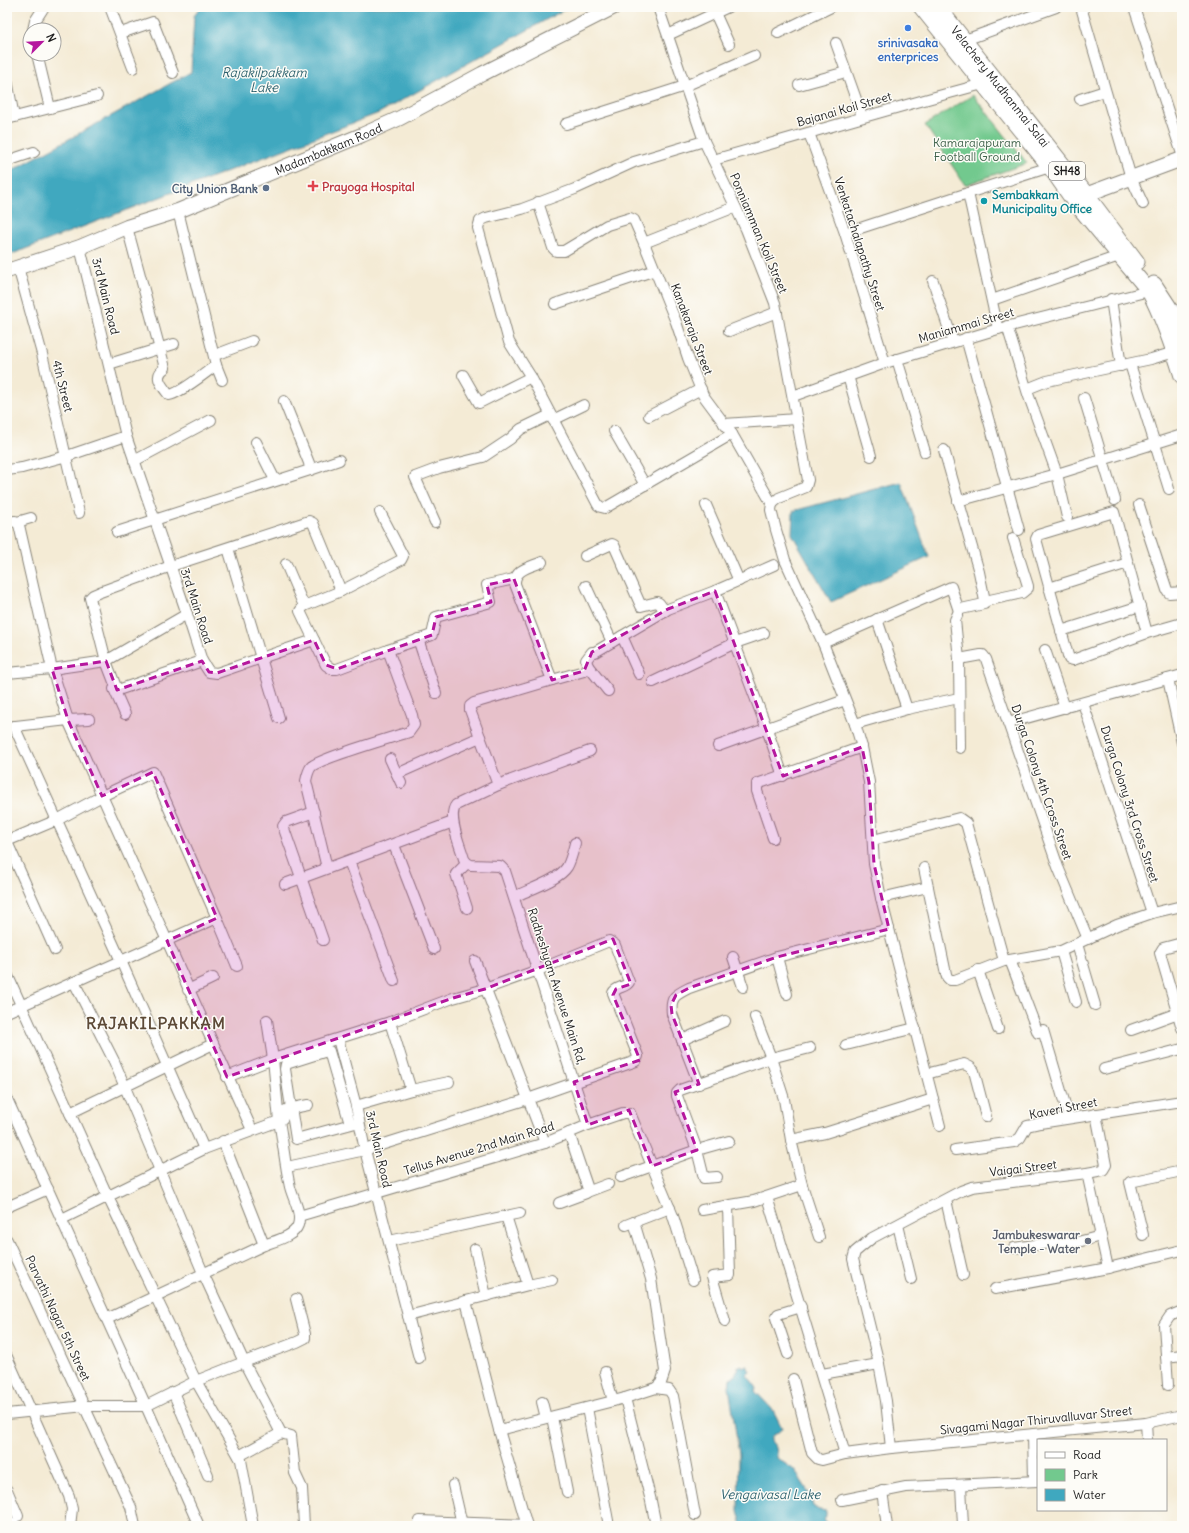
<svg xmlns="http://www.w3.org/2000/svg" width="1189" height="1533" font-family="Delius,sans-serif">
<rect width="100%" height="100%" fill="#fdfcf7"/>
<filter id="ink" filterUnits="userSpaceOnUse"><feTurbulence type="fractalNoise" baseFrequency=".025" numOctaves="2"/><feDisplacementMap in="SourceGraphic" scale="8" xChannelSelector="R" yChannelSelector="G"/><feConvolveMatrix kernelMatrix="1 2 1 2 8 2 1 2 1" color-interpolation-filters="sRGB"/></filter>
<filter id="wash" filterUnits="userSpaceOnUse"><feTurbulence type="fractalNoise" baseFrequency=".012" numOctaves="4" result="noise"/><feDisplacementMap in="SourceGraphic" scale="16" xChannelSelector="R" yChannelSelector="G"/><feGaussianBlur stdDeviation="0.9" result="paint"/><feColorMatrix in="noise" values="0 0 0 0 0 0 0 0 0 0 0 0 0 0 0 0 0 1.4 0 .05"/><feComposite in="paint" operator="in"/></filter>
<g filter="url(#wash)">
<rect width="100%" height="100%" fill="#f4ebd5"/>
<path fill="#72c98e" stroke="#477255" d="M973 95 1027 163 965 185 925 125Z"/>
<g fill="#3fa8bf" stroke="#2e626e">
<path d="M201 7H569L379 113 7 256V173L191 72 194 16Z"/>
<path d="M901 482 929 557 831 602 792 534 793 511Z"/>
<path d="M742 1365V1367L747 1365 750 1372 747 1375 757 1388 755 1391 773 1410 782 1428C779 1433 774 1434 772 1436 768 1441 775 1444 776 1448 777 1451 777 1455 777 1458L793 1469 799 1477 809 1493 813 1506 819 1510 826 1511V1516L824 1519 830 1526H742L738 1510 739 1454 729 1387 730 1379 734 1377 738 1370 737 1367Z"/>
</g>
</g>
<g filter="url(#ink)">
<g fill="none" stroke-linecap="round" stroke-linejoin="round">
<defs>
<g id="street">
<path d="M110 7 133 68"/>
<path d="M658 7 704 141 746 229 775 303 808 480 806 487 779 498 772 504"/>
<path d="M1081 7 1131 178 1143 204"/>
<path d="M1134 7 1182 154"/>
<path d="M715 13 729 44"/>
<path d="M33 30 35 21 44 7"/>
<path d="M121 33 153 22 173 73"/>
<path d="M778 33 831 7"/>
<path d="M668 35 728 7"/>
<path d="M965 40 1056 7"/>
<path d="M836 43 862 116"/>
<path d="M7 80 14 117"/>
<path d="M799 85 846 72"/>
<path d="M1080 99 1105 91"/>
<path d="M50 108 97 96"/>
<path d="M7 119 50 108 37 54"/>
<path d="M566 124 685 86 754 56"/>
<path d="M809 133 845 233 885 363"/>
<path d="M713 160C803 135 892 108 983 84"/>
<path d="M7 161 34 152"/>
<path d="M968 193 998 329"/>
<path d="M538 202 553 248 556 251H564L607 225 630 218 634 220 644 243"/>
<path d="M735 207 644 243 676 322 688 358 703 395 732 434 772 504"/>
<path d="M127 227 165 368C153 376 161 385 169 395 179 394 207 372 216 365L178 211"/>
<path d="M845 233 968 193 1050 167"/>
<path d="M80 247 126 436 187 614 202 661 209 672 217 673 314 640"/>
<path d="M18 267 42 354 79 513"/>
<path d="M933 281 953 342"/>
<path d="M1111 299 1121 366"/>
<path d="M992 300 1119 256"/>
<path d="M555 304 655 270"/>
<path d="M1007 326 1028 394 1057 474 1067 517"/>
<path d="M729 331 777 312"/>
<path d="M966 338 1019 530"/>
<path d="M215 355 252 341"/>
<path d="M897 359 925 452"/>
<path d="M109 364 174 344"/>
<path d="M1130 364 1169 489"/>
<path d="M216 365 222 380"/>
<path d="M463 375 479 403 531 377 598 505 601 507 605 508 732 434"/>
<path d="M848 376 871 456"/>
<path d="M531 377 509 342 478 228 480 221 486 218 522 209 575 189 634 162 704 141"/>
<path d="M1027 389 1047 381 1151 359 1175 352"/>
<path d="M793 396 885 363 998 329 1149 291"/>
<path d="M1084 398 1115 500"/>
<path d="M649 416 701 389"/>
<path d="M553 420 584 405"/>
<path d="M724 424 797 419"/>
<path d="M614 431 645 485"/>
<path d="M256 442 275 480"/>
<path d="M944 450 979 572 985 601 984 604 961 609 959 611 955 620 959 659 960 748"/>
<path d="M134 461 211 420"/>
<path d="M7 470 22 468 67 456 126 436"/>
<path d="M310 470 339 460"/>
<path d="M958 501 1057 474 1182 435"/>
<path d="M772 504 771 510 776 530 785 560 823 643 855 724 862 747 869 782 874 864 881 898 940 1126"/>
<path d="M706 505 739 581"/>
<path d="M1139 505 1167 590 1169 593 1182 592"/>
<path d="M7 522 15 521 19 525 52 669 68 720 89 719"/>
<path d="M17 522 31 518"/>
<path d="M435 522 415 477 439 468 483 457 510 439 521 429 550 415"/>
<path d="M117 532 310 470 309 463 284 401"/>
<path d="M228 548 279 718"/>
<path d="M585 556 612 544 614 545 641 606 657 602 659 603 665 611"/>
<path d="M542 562C531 567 514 569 515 584L552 680 474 703 470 706V710L498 785 456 805C447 816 460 845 464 859L467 863 471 865 500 866 505 871 588 1125 623 1113H630L673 1216 693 1280"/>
<path d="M286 564 304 606"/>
<path d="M774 565 715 591 767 729 783 776"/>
<path d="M586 586 612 642"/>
<path d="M1049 588 1128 563"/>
<path d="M985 601 1022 593 1028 588V586L1013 538"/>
<path d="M877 619 907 709 959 698"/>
<path d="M1061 631 1140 606"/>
<path d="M1147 633 1114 512 1038 535 1036 539 1069 659 1073 660 1147 633 1182 623"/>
<path d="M622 636 639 674"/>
<path d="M418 639 436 693"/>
<path d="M823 643 951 587 959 611"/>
<path d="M388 650 432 635 436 617 491 602 487 585 514 579"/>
<path d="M1045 650 1065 708"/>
<path d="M959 659 981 655H983L986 659 1058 867 1088 939"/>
<path d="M202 661 118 690 116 687 106 661 90 598 93 595 100 592 171 566 309 521 313 523 341 591"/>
<path d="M588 666 608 691"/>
<path d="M7 673 52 669 106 661 187 614"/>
<path d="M1168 679 1182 743"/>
<path d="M552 680 584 671 588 666 586 660 592 652H595L668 609 715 591"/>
<path d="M653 682 735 643 764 633"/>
<path d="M114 689 125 714"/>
<path d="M1083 703 1152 913"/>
<path d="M1008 723 1182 675"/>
<path d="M855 724 907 709"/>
<path d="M14 726 121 961 204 1149"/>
<path d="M7 727 68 720 252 1130"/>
<path d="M718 746 845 700"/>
<path d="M390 759 401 783"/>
<path d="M397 774 480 737"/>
<path d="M498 785 590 751"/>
<path d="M314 812 286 822 283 826 323 940"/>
<path d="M773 838 757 791V784L862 747"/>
<path d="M873 840 959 818 966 823 1004 961"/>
<path d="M7 841 57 820 102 796 153 772 217 918 7 1012"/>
<path d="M7 842 55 950"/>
<path d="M394 845 434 949"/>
<path d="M349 861 394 981"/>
<path d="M467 863 456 874 467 908"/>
<path d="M327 868 306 781C307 776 308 771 311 767 318 759 394 737 409 732L414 725 412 715 388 650 337 669H332L326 665 300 611 304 606 341 591 401 560 403 556 380 512"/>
<path d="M924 868 946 974 947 977 950 980H955L1004 961 1061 951 1117 925 1152 913 1182 906"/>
<path d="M285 884 453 822"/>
<path d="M514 897C528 890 559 880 567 867 571 860 573 851 575 843"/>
<path d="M881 898 928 887"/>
<path d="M217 918 237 966"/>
<path d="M1182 943 1163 948 1160 953 1182 1028"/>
<path d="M1077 944 1095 1005"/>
<path d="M1061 951 1076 1002"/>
<path d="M733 957 743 987"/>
<path d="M777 957 787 994"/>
<path d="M1010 960 1038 1033"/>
<path d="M475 961 545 1143"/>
<path d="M978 970 998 1029"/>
<path d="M7 974 108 1197 196 1381 241 1460 253 1526"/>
<path d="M74 982 114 1061 203 1273 244 1362 297 1342 305 1338V1334L296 1299"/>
<path d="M188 990 213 978"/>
<path d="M755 1017 771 1058 784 1099 791 1140 802 1185 819 1237"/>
<path d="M267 1020 273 1059 279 1121 283 1118 284 1111 288 1109 308 1105"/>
<path d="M1043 1030 1069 1118"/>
<path d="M1131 1030 1178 1013"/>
<path d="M338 1039 356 1106"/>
<path d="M682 1040 725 1021"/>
<path d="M846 1045 915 1028"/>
<path d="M1104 1069 1182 1049"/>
<path d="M926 1074 964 1064 970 1067 974 1071 986 1117"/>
<path d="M227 1077 273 1059 390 1022"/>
<path d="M699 1084 672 1014C670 997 675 995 689 988L777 957 889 929"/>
<path d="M411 1090 449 1082"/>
<path d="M7 1099 146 1406 199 1526"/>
<path d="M70 1113 213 1044"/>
<path d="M350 1124 329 1051H327L286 1064 285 1069 296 1139 359 1122"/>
<path d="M791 1140 825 1133 933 1099"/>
<path d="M223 1141 264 1245"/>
<path d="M955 1150 1014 1142 1020 1138 1027 1126 1040 1123 1182 1101"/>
<path d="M287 1167 365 1150 528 1099 636 1061 638 1056 613 993C616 986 626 988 629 982L615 945 609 941 538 970 485 989 453 998 390 1022 411 1090 356 1106 365 1150 419 1358"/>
<path d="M1087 1173 1108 1268"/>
<path d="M621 1177 697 1150 677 1096V1093L680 1090 771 1058 810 1048"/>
<path d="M717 1177 704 1178 697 1150 729 1141"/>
<path d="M587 1192 608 1184"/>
<path d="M767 1197 845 1454"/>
<path d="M946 1200 963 1275"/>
<path d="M559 1203 586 1193 588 1189 569 1133"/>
<path d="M7 1207 48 1189"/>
<path d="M702 1210 754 1201 802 1185"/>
<path d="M299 1216 545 1143 588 1125"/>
<path d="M506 1216 528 1285"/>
<path d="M62 1219 204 1149 279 1121C283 1142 285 1165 290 1187 293 1199 302 1213 298 1225 294 1237 274 1241 264 1245L107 1319"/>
<path d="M634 1222 651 1279 665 1371 661 1383 656 1388"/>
<path d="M626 1225 670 1208"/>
<path d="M898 1225 911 1279"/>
<path d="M1143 1235 1130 1182 1182 1171"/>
<path d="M7 1240 131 1507 135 1526"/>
<path d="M389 1241 520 1213"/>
<path d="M1014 1248 1063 1241 1070 1244 1101 1236"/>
<path d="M475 1249 486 1296"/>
<path d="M995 1289 1108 1268 1182 1250"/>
<path d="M466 1301 499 1430 527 1526"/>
<path d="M408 1316 528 1285 552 1280"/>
<path d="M725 1321 712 1277 730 1275 728 1206"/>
<path d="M788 1354 776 1318 778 1314 801 1307"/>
<path d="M7 1357 69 1496 72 1509 70 1526"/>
<path d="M1166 1357 1182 1355"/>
<path d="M605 1372 613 1401"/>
<path d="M822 1374 879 1364"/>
<path d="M793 1379 812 1453 818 1459 822 1460 845 1454 891 1448 1146 1423 1182 1415"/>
<path d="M1168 1385 1164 1325 1170 1316 1182 1311"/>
<path d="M173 1392 208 1475"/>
<path d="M625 1398 656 1388 669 1390 673 1396 695 1515"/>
<path d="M542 1402 546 1418"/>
<path d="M587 1408 609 1526"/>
<path d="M7 1414 85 1406H146L196 1381 244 1362 281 1433 291 1436 295 1473 302 1488 304 1526"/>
<path d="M552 1417 567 1492"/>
<path d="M1146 1423 1147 1440"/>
<path d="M499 1430 625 1398 651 1501 656 1526"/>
<path d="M1033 1434 1034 1481"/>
<path d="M891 1448 886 1401 879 1364 853 1259 855 1252 872 1238 961 1191 972 1187 1087 1173 1103 1170 1106 1165 1096 1114"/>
<path d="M239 1456 281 1433"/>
<path d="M453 1485 462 1524"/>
<path d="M961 1485 963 1526"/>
<path d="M7 1490 18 1516"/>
<path d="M882 1491 887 1526"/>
<path d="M842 1500 906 1487 1038 1481"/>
<path d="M419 1521 527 1525"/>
<path d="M7 1524H14L15 1526"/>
</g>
<g id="secondary">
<path d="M1077 198 1182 159"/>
<path id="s1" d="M7 271 80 247 127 227 178 211 362 135 400 118 482 74 614 7"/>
</g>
<g id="primary">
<path d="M921 7 1050 167 1073 200 1149 291C1163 318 1173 347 1182 376"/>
<path id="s2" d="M938 7 1086 194 1137 262"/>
<path d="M1154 284 1171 310 1182 343"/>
</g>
</defs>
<use href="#street" stroke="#888478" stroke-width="12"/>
<use href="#secondary" stroke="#888478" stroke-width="16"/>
<use href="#primary" stroke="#888478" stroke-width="17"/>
<use href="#street" stroke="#fff" stroke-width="10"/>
<use href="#secondary" stroke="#fff" stroke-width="14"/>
<use href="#primary" stroke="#fff" stroke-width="15"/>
</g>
</g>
<path fill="#b5179e" fill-opacity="0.2" stroke="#b5179e" stroke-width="3" stroke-dasharray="8 5" stroke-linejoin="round" d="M514 579 552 680 584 671 592 652 668 609 715 591 783 776 862 747 869 782 874 864 889 929 777 957 689 988 676 995 671 1005 672 1014 699 1084 675 1092 697 1150 652 1166 629 1110 588 1125 574 1082 640 1060 613 995 616 989 631 984 613 939 485 989 453 998 227 1077 167 941 217 918 153 772 102 796 68 720 52 669 106 661 117 690 202 661 209 672 217 673 314 640 326 665 337 669 432 635 436 617 491 602 487 585Z"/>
<circle fill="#3f7fe0" stroke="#fdfcf7" stroke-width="1.5" cx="908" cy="28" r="4"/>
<path fill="#e0444e" stroke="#fdfcf7" stroke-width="1.5" d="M311 180h4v4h4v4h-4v4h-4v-4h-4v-4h4z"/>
<circle fill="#5c6f8a" stroke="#fdfcf7" stroke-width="1.5" cx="266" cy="188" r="4"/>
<circle fill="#0f9aa8" stroke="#fdfcf7" stroke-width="1.5" cx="984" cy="201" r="4"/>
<circle fill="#6b7280" stroke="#fdfcf7" stroke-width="1.5" cx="1088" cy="1241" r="4"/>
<g text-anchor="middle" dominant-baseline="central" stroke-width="3" stroke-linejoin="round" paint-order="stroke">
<rect fill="#fdfcf7" stroke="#605f5e" stroke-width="1" x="1049" y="162" width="36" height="18" rx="3"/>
<g font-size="11" font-weight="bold" fill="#1c1c1c">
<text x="1067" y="171">SH48</text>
</g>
<g font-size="12" font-weight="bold" fill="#366cbe" stroke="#fdfcf7">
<text x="908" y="42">srinivasaka<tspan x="908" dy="14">enterprices</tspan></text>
</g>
<g font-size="12" fill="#1c1c1c" stroke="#fdfcf7">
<text stroke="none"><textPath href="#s2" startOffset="101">Velachery Mudhanmai Salai</textPath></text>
<text transform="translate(844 109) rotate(-16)">Bajanai Koil Street</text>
<text stroke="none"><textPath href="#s1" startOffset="344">Madambakkam Road</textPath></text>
<text transform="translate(759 233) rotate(67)">Ponniamman Koil Street</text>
<text transform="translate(860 244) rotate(72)">Venkatachalapathy Street</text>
<text transform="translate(106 296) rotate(76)">3rd Main Road</text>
<text transform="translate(966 325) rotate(-16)">Maniammai Street</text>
<text transform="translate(692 329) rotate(69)">Kanakaraja Street</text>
<text transform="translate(63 386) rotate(76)">4th Street</text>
<text transform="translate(197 606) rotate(72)">3rd Main Road</text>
<text transform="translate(1042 782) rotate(71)">Durga Colony 4th Cross Street</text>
<text transform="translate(1130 804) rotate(72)">Durga Colony 3rd Cross Street</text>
<text transform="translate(557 986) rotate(72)">Radheshyam Avenue Main Rd,</text>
<text transform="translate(1063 1108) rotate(-11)">Kaveri Street</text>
<text transform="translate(479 1148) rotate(-17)">Tellus Avenue 2nd Main Road</text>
<text transform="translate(379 1149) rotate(77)">3rd Main Road</text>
<text transform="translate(1023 1168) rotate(-7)">Vaigai Street</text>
<text transform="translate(58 1318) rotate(65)">Parvathi Nagar 5th Street</text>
<text transform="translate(1036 1420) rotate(-6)">Sivagami Nagar Thiruvalluvar Street</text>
</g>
<g font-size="12" fill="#3e614a" stroke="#fdfcf7">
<text x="977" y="142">Kamarajapuram<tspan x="977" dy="14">Football Ground</tspan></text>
</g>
<g font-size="12" font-weight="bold" fill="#be3a42" stroke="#fdfcf7" text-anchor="start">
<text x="322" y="186">Prayoga Hospital</text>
</g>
<g font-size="12" font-weight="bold" fill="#4e5e75" stroke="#fdfcf7" text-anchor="end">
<text x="258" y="188">City Union Bank</text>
</g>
<g font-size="12" font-weight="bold" fill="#0d838f" stroke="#fdfcf7" text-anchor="start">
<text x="992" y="194">Sembakkam<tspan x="992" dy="14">Municipality Office</tspan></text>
</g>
<g font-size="12" font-weight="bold" fill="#5b616d" stroke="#fdfcf7" text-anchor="end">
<text x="1080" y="1234">Jambukeswarar<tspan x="1080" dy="14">Temple - Water</tspan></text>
</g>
<g font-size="13" font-style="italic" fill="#2e626e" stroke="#fdfcf7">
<text x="264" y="72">Rajakilpakkam<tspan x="264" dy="15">Lake</tspan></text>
<text x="770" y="1494">Vengaivasal Lake</text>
</g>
<g font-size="16" font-weight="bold" letter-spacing="1" fill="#5d4a37" stroke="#fdfcf7">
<text x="156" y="1023">RAJAKILPAKKAM</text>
</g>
</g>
<rect width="1189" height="1533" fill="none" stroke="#fdfcf7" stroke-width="24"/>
<rect x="1037" y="1439" width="130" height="72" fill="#fdfcf7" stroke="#a3a29f"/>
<rect x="1045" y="1452" width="20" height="6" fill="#ffffff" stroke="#a3a29f"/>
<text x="1073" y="1459" font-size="12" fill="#1c1c1c">Road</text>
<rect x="1045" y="1469" width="20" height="12" fill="#72c98e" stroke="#a3a29f"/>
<text x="1073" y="1479" font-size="12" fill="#1c1c1c">Park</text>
<rect x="1045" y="1489" width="20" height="12" fill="#3fa8bf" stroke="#a3a29f"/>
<text x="1073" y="1499" font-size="12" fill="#1c1c1c">Water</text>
<g transform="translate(42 42) rotate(66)"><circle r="19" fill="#fdfcf7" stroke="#a3a29f"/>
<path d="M0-3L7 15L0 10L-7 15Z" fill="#b5179e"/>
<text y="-6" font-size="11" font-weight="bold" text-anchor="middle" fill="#1c1c1c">N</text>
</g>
</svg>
